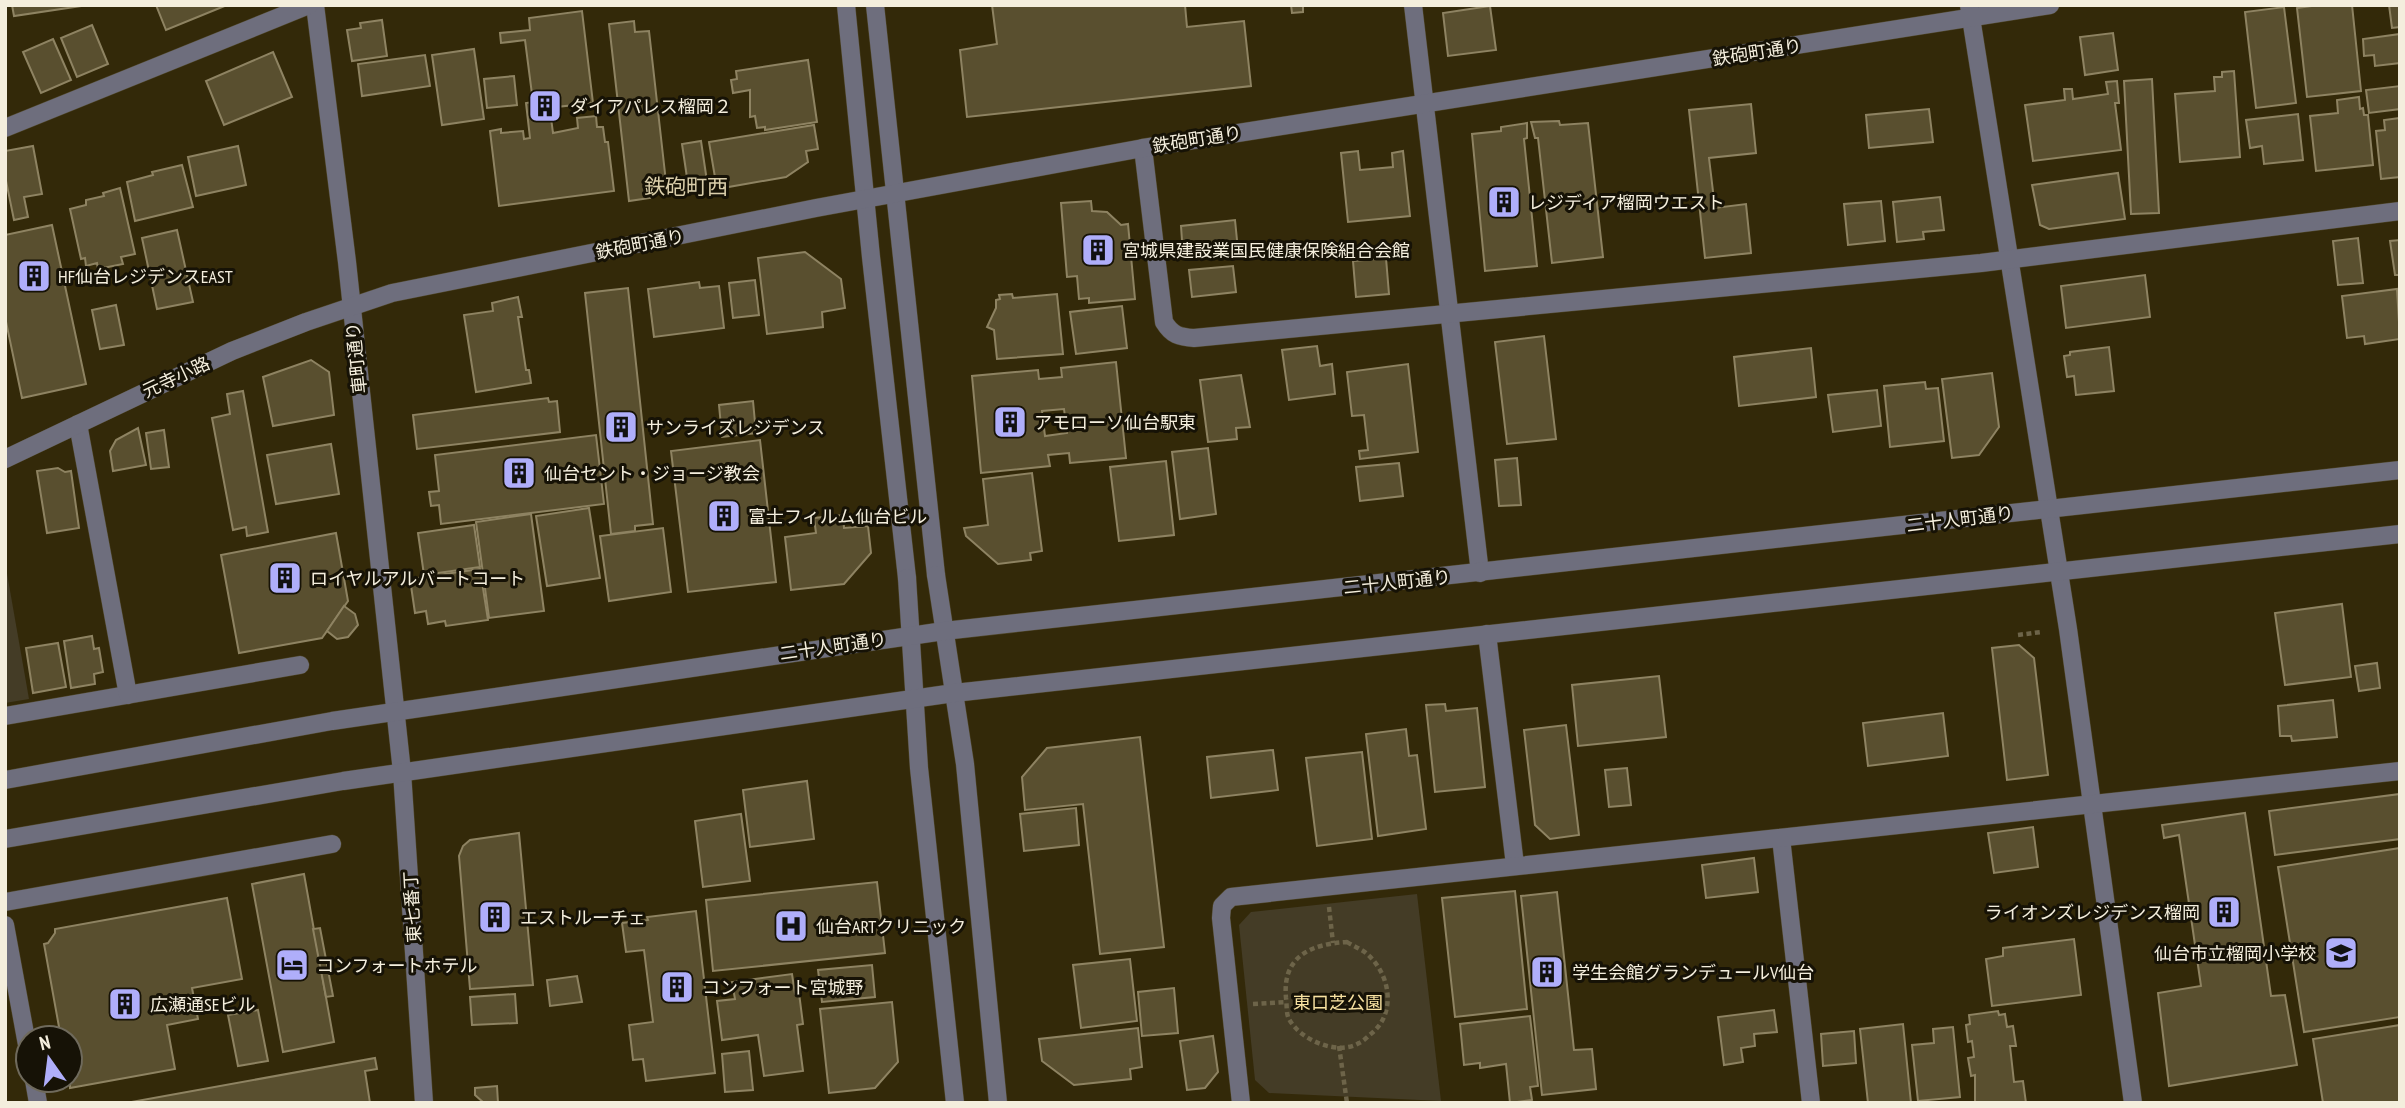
<svg xmlns="http://www.w3.org/2000/svg" width="2405" height="1108" font-family="'PT Sans Narrow','Noto Sans JP',sans-serif">
<rect width="100%" height="100%" fill="#332909"/>
<g fill="#443c26">
<path d="M5 562 29 699 5 703Z"/>
<path d="M1417 894 1441 1101 1269 1093 1255 1080 1239 925 1251 912Z"/>
</g>
<g fill="#594f2f" stroke="#8e8362" stroke-width="2" fill-rule="evenodd">
<path d="M12 5H88L14 16Z"/>
<path d="M156 5H227L166 30Z"/>
<path d="M992 5H1185L1187 27 1244 21 1251 86 967 117 960 50 997 44Z"/>
<path d="M1291 5H1303V12L1292 13Z"/>
<path d="M2319 5H2352L2361 91 2307 97 2297 8Z"/>
<path d="M2389 5H2400V27L2392 28Z"/>
<path d="M1490 6 1496 50 1448 56 1443 13Z"/>
<path d="M2284 7 2296 103 2256 108 2245 12Z"/>
<path d="M582 11 593 103 538 109 539 119 551 118 553 133 578 128 577 118 596 116 597 127H603L605 142H608L614 191 499 206 490 131 501 129V133L523 131 524 139 530 138 526 103 533 102 525 40 501 43 500 33 530 30 529 18Z"/>
<path d="M382 20 387 56 352 61 347 30 361 28 360 23Z"/>
<path d="M634 21 635 32 649 31 667 191 649 193 650 198 629 201 609 24Z"/>
<path d="M92 25 108 64 77 77 61 38Z"/>
<path d="M2113 33 2118 70 2085 75 2080 37Z"/>
<path d="M2400 34V63L2375 66 2374 55 2364 56 2363 39Z"/>
<path d="M53 39 71 80 41 93 23 52Z"/>
<path d="M474 49 484 119 442 125 432 55Z"/>
<path d="M273 52 292 97 224 125 206 81Z"/>
<path d="M425 55 430 86 362 96 358 64Z"/>
<path d="M808 60 817 122 765 130V127L757 128 755 116 750 117V90L733 93 731 80 737 79 736 71Z"/>
<path d="M2234 71 2240 157 2180 162 2175 94 2215 91 2214 77H2222V72Z"/>
<path d="M514 76 517 105 487 108 484 79Z"/>
<path d="M2152 79 2159 213 2131 214 2124 81Z"/>
<path d="M2117 81 2119 103H2115L2121 150 2033 161 2025 105 2065 100 2064 89H2072L2073 99 2108 94 2106 82Z"/>
<path d="M2400 86V109L2369 113 2366 90Z"/>
<path d="M2359 97 2360 109 2363 108 2364 115H2368L2373 165 2316 171 2310 116 2338 113 2337 100Z"/>
<path d="M1751 104 1756 153 1709 158 1715 208 1746 204 1751 253 1705 258 1689 110Z"/>
<path d="M1929 109 1933 142 1869 148 1866 115Z"/>
<path d="M2298 114 2303 160 2264 164 2262 146 2250 148 2246 120Z"/>
<path d="M2400 118V177L2381 179 2376 131 2385 130 2384 120Z"/>
<path d="M1559 121 1560 125 1588 123 1603 257 1552 263 1538 138H1535L1531 122Z"/>
<path d="M1527 123V138L1524 139 1537 266 1485 271 1472 134 1501 131V127Z"/>
<path d="M814 125 818 149 806 151 808 162 786 177 717 189 709 142Z"/>
<path d="M701 141 708 188 689 191 682 144Z"/>
<path d="M33 146 42 194 24 197 28 217 14 220 5 176V151Z"/>
<path d="M238 146 246 185 196 196 188 157Z"/>
<path d="M1358 151 1360 170 1393 167 1392 153 1403 151 1410 216 1348 222 1341 153Z"/>
<path d="M182 165 193 207 135 221 127 182 153 175 152 172Z"/>
<path d="M2118 173 2125 219 2049 229 2040 225 2032 185Z"/>
<path d="M120 188 135 254 121 257 123 264 98 269 97 263 86 266 85 258 81 259 70 209 86 205V200L104 196 103 193Z"/>
<path d="M1940 197 1944 230 1923 232 1924 239 1897 242 1893 202Z"/>
<path d="M1091 201 1092 211 1107 212 1121 225 1128 224 1135 299 1089 303V298L1079 299 1077 276 1067 277 1061 203Z"/>
<path d="M1881 201 1885 241 1848 245 1844 204Z"/>
<path d="M1235 220 1238 250 1183 255 1181 226Z"/>
<path d="M52 225 86 384 22 398 5 317V235Z"/>
<path d="M177 230 193 302 157 309 142 238Z"/>
<path d="M2358 238 2363 283 2338 285 2333 241Z"/>
<path d="M2400 240V275H2395L2390 241Z"/>
<path d="M805 252 841 279 845 308 822 312 823 327 767 334 758 258Z"/>
<path d="M1386 258 1389 294 1356 297 1353 261Z"/>
<path d="M1233 266 1236 292 1192 297 1189 270Z"/>
<path d="M2145 275 2150 317 2066 328 2061 286Z"/>
<path d="M755 280 759 315 733 318 729 283Z"/>
<path d="M699 282 700 288 719 286 724 328 654 337 648 289Z"/>
<path d="M628 288 653 524 635 526V531L611 534 585 293Z"/>
<path d="M2397 289 2400 339 2365 344 2364 336 2347 338 2342 296Z"/>
<path d="M1012 294 1013 298 1057 294 1063 354 997 359 994 330 987 327 996 308V300L1000 299 999 295Z"/>
<path d="M518 297 522 317H518L526 370H529L531 383 476 392 464 315 493 311 492 303Z"/>
<path d="M116 305 124 345 100 349 92 310Z"/>
<path d="M1122 306 1127 348 1076 354 1070 312Z"/>
<path d="M1544 336 1556 439 1507 444 1495 342Z"/>
<path d="M1317 346 1320 366 1332 364 1335 394 1289 400 1282 350Z"/>
<path d="M2109 347 2114 391 2076 395 2074 376 2067 377 2064 356 2070 355V352Z"/>
<path d="M1811 348 1816 397 1739 406 1734 357Z"/>
<path d="M311 360 329 372 334 415 273 426 263 377Z"/>
<path d="M1116 362 1126 458 1070 463 1069 453 1048 455 1050 466 981 473 972 376 1038 370 1039 379 1062 377 1061 368ZM1064 409 1067 433 1045 436 1042 411Z"/>
<path d="M1408 364 1418 452 1360 459 1359 451 1368 450 1364 415 1352 416 1347 372Z"/>
<path d="M1992 373 1999 427 1979 455 1952 458 1942 379Z"/>
<path d="M1241 375 1250 427 1236 428 1237 439 1208 442 1200 380Z"/>
<path d="M1925 382 1926 389 1938 388 1944 441 1890 447 1884 386Z"/>
<path d="M1877 390 1881 426 1833 432 1828 395Z"/>
<path d="M243 391 268 532 247 536 246 527 233 530 212 418 230 414 227 394Z"/>
<path d="M548 398 549 402 557 401 560 432 417 449 413 415Z"/>
<path d="M753 401 756 433 722 437 719 405Z"/>
<path d="M138 428 146 465 113 471 110 451 116 440Z"/>
<path d="M164 430 169 467 151 469 146 433Z"/>
<path d="M596 435 604 504 441 524 439 505 431 506 429 492 439 491 435 455Z"/>
<path d="M760 440 776 582 688 592 671 451Z"/>
<path d="M331 444 339 494 276 504 267 455Z"/>
<path d="M1208 448 1216 514 1180 519 1172 452Z"/>
<path d="M1517 458 1521 505 1499 506 1495 460Z"/>
<path d="M1166 461 1174 535 1119 541 1110 467Z"/>
<path d="M1399 463 1403 496 1360 501 1356 467Z"/>
<path d="M58 468 65 472 71 471 79 528 47 533 37 471Z"/>
<path d="M1032 473 1042 551 1030 553 1031 560 998 564 966 536 964 528 988 525 983 479Z"/>
<path d="M589 508 600 578 547 586 536 516Z"/>
<path d="M531 514 544 611 489 618 476 522Z"/>
<path d="M843 515 844 528 868 526 871 553 844 584 791 590 785 537 816 533 814 518Z"/>
<path d="M474 525 480 567 424 575 418 533Z"/>
<path d="M663 528 671 592 609 601 600 536Z"/>
<path d="M336 533 348 601 322 638 239 653 221 555Z"/>
<path d="M480 569 488 620 446 626 445 621 428 624 426 611 415 613 410 579Z"/>
<path d="M2342 604 2351 677 2285 685 2275 613Z"/>
<path d="M344 606 355 614 358 625 348 637 337 639 327 631Z"/>
<path d="M92 636 94 649 99 648 103 672 94 674 95 684 71 688 64 641Z"/>
<path d="M58 643 66 687 33 693 26 648Z"/>
<path d="M2019 645 2034 658 2048 775 2007 780 1992 648Z"/>
<path d="M2377 663 2380 688 2359 691 2355 666Z"/>
<path d="M1659 676 1666 737 1578 746 1572 685Z"/>
<path d="M2333 700 2337 737 2292 741 2291 736H2280L2278 706Z"/>
<path d="M1445 704 1446 711 1477 708 1485 787 1435 792 1426 705Z"/>
<path d="M1943 713 1948 756 1868 766 1863 723Z"/>
<path d="M1566 725 1579 835 1550 839 1535 825 1524 730Z"/>
<path d="M1406 729 1409 756 1417 755 1426 829 1378 836 1366 734Z"/>
<path d="M1140 737 1164 947 1100 954 1083 804 1025 810 1022 777 1047 748Z"/>
<path d="M1273 750 1278 790 1211 798 1207 757Z"/>
<path d="M1362 752 1372 839 1317 846 1306 758Z"/>
<path d="M1627 768 1631 805 1609 807 1605 770Z"/>
<path d="M807 781 814 839 750 847 743 790Z"/>
<path d="M2400 794V839L2275 855 2269 811Z"/>
<path d="M1076 808 1079 845 1024 851 1020 814Z"/>
<path d="M2245 813 2271 996 2285 995 2297 1065 2169 1086 2158 993 2201 986 2179 835 2164 838 2162 825Z"/>
<path d="M741 814 750 881 703 887 695 821Z"/>
<path d="M2033 827 2038 867 1994 873 1988 833Z"/>
<path d="M519 833 533 985 470 989 459 856 463 846 470 840Z"/>
<path d="M2400 848V1017L2304 1032 2278 867Z"/>
<path d="M1754 858 1758 892 1706 898 1702 865Z"/>
<path d="M304 874 334 1042 283 1052 252 884Z"/>
<path d="M877 882 885 953 713 971 706 900Z"/>
<path d="M1515 891 1527 1009 1455 1017 1442 898Z"/>
<path d="M1557 892 1574 1050 1592 1049 1596 1089 1542 1095 1521 896Z"/>
<path d="M227 898 242 979 192 988 198 1019 167 1025 175 1069 70 1088V1038H61L44 944 48 943 55 933V929Z"/>
<path d="M696 911 715 1073 646 1081 643 1059 633 1060 629 1025 653 1022 644 950 626 952 622 923 648 920 647 917Z"/>
<path d="M320 928 333 996 326 997 313 929Z"/>
<path d="M2074 939 2081 995 1992 1006 1986 959 2003 956V948Z"/>
<path d="M1130 959 1137 1021 1081 1028 1073 965Z"/>
<path d="M872 965 875 997 822 1002 818 970Z"/>
<path d="M792 974 795 994 799 993 803 1024 797 1025 803 1071 764 1076 758 1035 722 1040 717 1001 735 999 732 982Z"/>
<path d="M577 976 582 1002 550 1006 547 980Z"/>
<path d="M1174 988 1178 1033 1142 1036 1138 992Z"/>
<path d="M515 994 517 1023 472 1025 470 997Z"/>
<path d="M892 1002 898 1062 875 1088 829 1093 820 1009Z"/>
<path d="M258 1010 268 1061 238 1066 228 1015Z"/>
<path d="M1774 1010 1777 1032 1754 1034 1755 1046 1741 1048 1743 1062 1724 1065 1718 1017Z"/>
<path d="M1998 1011 1999 1015 2005 1014 2007 1027 2013 1026 2016 1046H2010L2014 1082 2023 1081 2026 1103H1975V1075L1971 1076 1968 1058 1974 1057 1972 1041 1968 1042 1966 1025 1970 1024 1969 1015Z"/>
<path d="M1530 1016 1538 1086 1530 1087 1532 1100 1510 1103 1506 1064 1480 1068V1063L1464 1065 1460 1024Z"/>
<path d="M1903 1024 1911 1103H1868L1860 1029Z"/>
<path d="M2400 1025V1103H2323L2313 1039Z"/>
<path d="M1953 1027 1960 1097 1918 1101 1912 1045 1934 1043 1933 1029Z"/>
<path d="M1138 1028 1142 1067 1130 1069 1131 1079 1074 1085 1042 1061 1039 1039Z"/>
<path d="M1854 1031 1856 1063 1823 1066 1821 1034Z"/>
<path d="M1213 1036 1218 1072 1205 1088 1187 1090 1180 1041Z"/>
<path d="M749 1051 753 1090 725 1092 722 1054Z"/>
<path d="M375 1058 377 1069 365 1071 370 1103H126Z"/>
<path d="M497 1086 498 1103H484L475 1095V1088Z"/>
</g>
<g fill="none" stroke-linecap="round" stroke-linejoin="round">
<defs>
<g id="minor">
<path d="M846 5 871 257 907 578"/>
<path d="M875 5 936 575"/>
<path d="M5 716 300 665"/>
<path d="M1781 838 1811 1103"/>
<path d="M5 902 332 844"/>
<path d="M5 925 28 1050"/>
<path d="M34 1080 38 1103"/>
</g>
<g id="tertiary">
<path d="M315 5 347 262 402 772 424 1103"/>
<path d="M1413 5 1480 573"/>
<path d="M1969 5 2068 629 2133 1103"/>
<path d="M5 128 309 5"/>
<path d="M1143 148 1164 322C1172 335 1179 337 1194 338L1981 263 2400 211"/>
<path d="M78 424 128 695"/>
<path d="M5 459 232 351 306 322 392 293 816 208 1143 148 2050 5"/>
<path d="M936 575 965 764 998 1103"/>
<path d="M907 578 919 768 955 1103"/>
<path d="M1487 634 1515 865"/>
<path d="M5 780 332 721 944 631 2400 470"/>
<path d="M5 839 343 781 954 693 2400 534"/>
<path d="M1241 1103 1221 918 1222 906 1231 897 2400 771"/>
</g>
</defs>
<use href="#minor" stroke="#4e4527" stroke-width="19"/>
<use href="#tertiary" stroke="#4e4527" stroke-width="19"/>
<g stroke="#6d6449" stroke-width="4.5" stroke-dasharray="5 3.5" stroke-linecap="butt">
<path d="M2018 635 2041 632"/>
<path d="M1329 907 1333 943"/>
<path d="M1347 942C1353 946 1361 949 1366 953 1390 973 1397 1012 1372 1033 1368 1036 1364 1041 1359 1043 1338 1056 1300 1040 1289 1019 1286 1014 1287 1004 1286 998 1282 956 1311 944 1347 942Z"/>
<path d="M1253 1004 1287 1002"/>
<path d="M1339 1046 1347 1103"/>
</g>
<use href="#minor" stroke="#6e6e7d" stroke-width="18"/>
<use href="#tertiary" stroke="#6e6e7d" stroke-width="18"/>
</g>
<defs>
<symbol id="building-square" viewBox="-11 -11 22 22"><rect x="-9" y="-9" width="18" height="18" rx="4" fill="#afaefa" stroke="#161206"/><path d="M-4-6H4V6H1V3H-1V6H-4ZM-2.5-4.3h1.7v1.8h-1.7ZM.8-4.3h1.7v1.8H.8ZM-2.5-1h1.7V.8h-1.7ZM.8-1h1.7V.8H.8Z" fill="#111"/></symbol>
<symbol id="hospital-square" viewBox="-11 -11 22 22"><rect x="-9" y="-9" width="18" height="18" rx="4" fill="#afaefa" stroke="#161206"/><path d="M-5-5h3v3.5h4V-5h3V5h-3V1.5h-4V5h-3Z" fill="#111"/></symbol>
<symbol id="school-square" viewBox="-11 -11 22 22"><rect x="-9" y="-9" width="18" height="18" rx="4" fill="#afaefa" stroke="#161206"/><path d="M0-5L7-2L0 1L-7-2ZM-4 1L0 2.5L4 1V4Q0 6-4 4Z" fill="#111"/></symbol>
<symbol id="hotel-square" viewBox="-11 -11 22 22"><rect x="-9" y="-9" width="18" height="18" rx="4" fill="#afaefa" stroke="#161206"/><path d="M-6-4.5h1.5V1H6V5H4.5V3h-9V5H-6ZM-4 0a1.8 1.8 0 1 1 3.6 0ZM.5 0V-2.5h3Q6-2.5 6 0Z" fill="#111"/></symbol>
</defs>
<g fill-rule="evenodd">
<use href="#building-square" x="526" y="87" width="38" height="38"/>
<use href="#building-square" x="1485" y="183" width="38" height="38"/>
<use href="#building-square" x="1079" y="231" width="38" height="38"/>
<use href="#building-square" x="15" y="257" width="38" height="38"/>
<use href="#building-square" x="991" y="403" width="38" height="38"/>
<use href="#building-square" x="602" y="408" width="38" height="38"/>
<use href="#building-square" x="500" y="454" width="38" height="38"/>
<use href="#building-square" x="705" y="497" width="38" height="38"/>
<use href="#building-square" x="266" y="559" width="38" height="38"/>
<use href="#building-square" x="2205" y="893" width="38" height="38"/>
<use href="#building-square" x="476" y="898" width="38" height="38"/>
<use href="#hospital-square" x="772" y="907" width="38" height="38"/>
<use href="#school-square" x="2322" y="934" width="38" height="38"/>
<use href="#hotel-square" x="273" y="946" width="38" height="38"/>
<use href="#building-square" x="1528" y="953" width="38" height="38"/>
<use href="#building-square" x="658" y="968" width="38" height="38"/>
<use href="#building-square" x="106" y="985" width="38" height="38"/>
</g>
<g text-anchor="middle" dominant-baseline="central" stroke-width="6" stroke-linejoin="round" paint-order="stroke">
<g font-size="18" fill="#f4eedd" stroke="#161206">
<text transform="translate(1757 52) rotate(-9)">鉄砲町通り</text>
<text transform="translate(1197 139) rotate(-9)">鉄砲町通り</text>
<text transform="translate(640 244) rotate(-11)">鉄砲町通り</text>
<text transform="translate(356 358) rotate(-96)">車町通り</text>
<text transform="translate(176 377) rotate(-25)">元寺小路</text>
<text transform="translate(1960 519) rotate(-7)">二十人町通り</text>
<text transform="translate(1397 582) rotate(-6)">二十人町通り</text>
<text transform="translate(833 646) rotate(-8)">二十人町通り</text>
<text transform="translate(412 907) rotate(-93)">東七番丁</text>
</g>
<g font-size="18" fill="#f4eedd" stroke="#161206" text-anchor="start">
<text x="570" y="106">ダイアパレス榴岡２</text>
<text x="1528" y="202">レジディア榴岡ウエスト</text>
<text x="1122" y="250">宮城県建設業国民健康保険組合会館</text>
<text x="58" y="276">HF仙台レジデンスEAST</text>
<text x="1034" y="422">アモローソ仙台駅東</text>
<text x="646" y="427">サンライズレジデンス</text>
<text x="544" y="473">仙台セント・ジョージ教会</text>
<text x="748" y="516">富士フィルム仙台ビル</text>
<text x="310" y="578">ロイヤルアルバートコート</text>
<text x="2200" y="912" text-anchor="end">ライオンズレジデンス榴岡</text>
<text x="520" y="917">エストルーチェ</text>
<text x="816" y="926">仙台ARTクリニック</text>
<text x="2316" y="953" text-anchor="end">仙台市立榴岡小学校</text>
<text x="316" y="965">コンフォートホテル</text>
<text x="1572" y="972">学生会館グランデュールV仙台</text>
<text x="702" y="987">コンフォート宮城野</text>
<text x="150" y="1004">広瀬通SEビル</text>
</g>
<g font-size="18" fill="#f8e2a1" stroke="#161206">
<text x="1338" y="1002">東口芝公園</text>
</g>
<g font-size="21" fill="#dbcfab" stroke="#161206">
<text x="686" y="186">鉄砲町西</text>
</g>
</g>
<rect width="2405" height="1108" fill="none" stroke="#f4eedd" stroke-width="14"/>
<g transform="translate(49 1059) rotate(346)"><circle r="33" fill="#161206" stroke="#6f6a5c" stroke-width="2"/>
<path d="M0-5L12 26L0 18L-12 26Z" fill="#afaefa"/>
<text y="-10" font-size="19" font-weight="bold" text-anchor="middle" fill="#f4eedd">N</text>
</g>
</svg>
